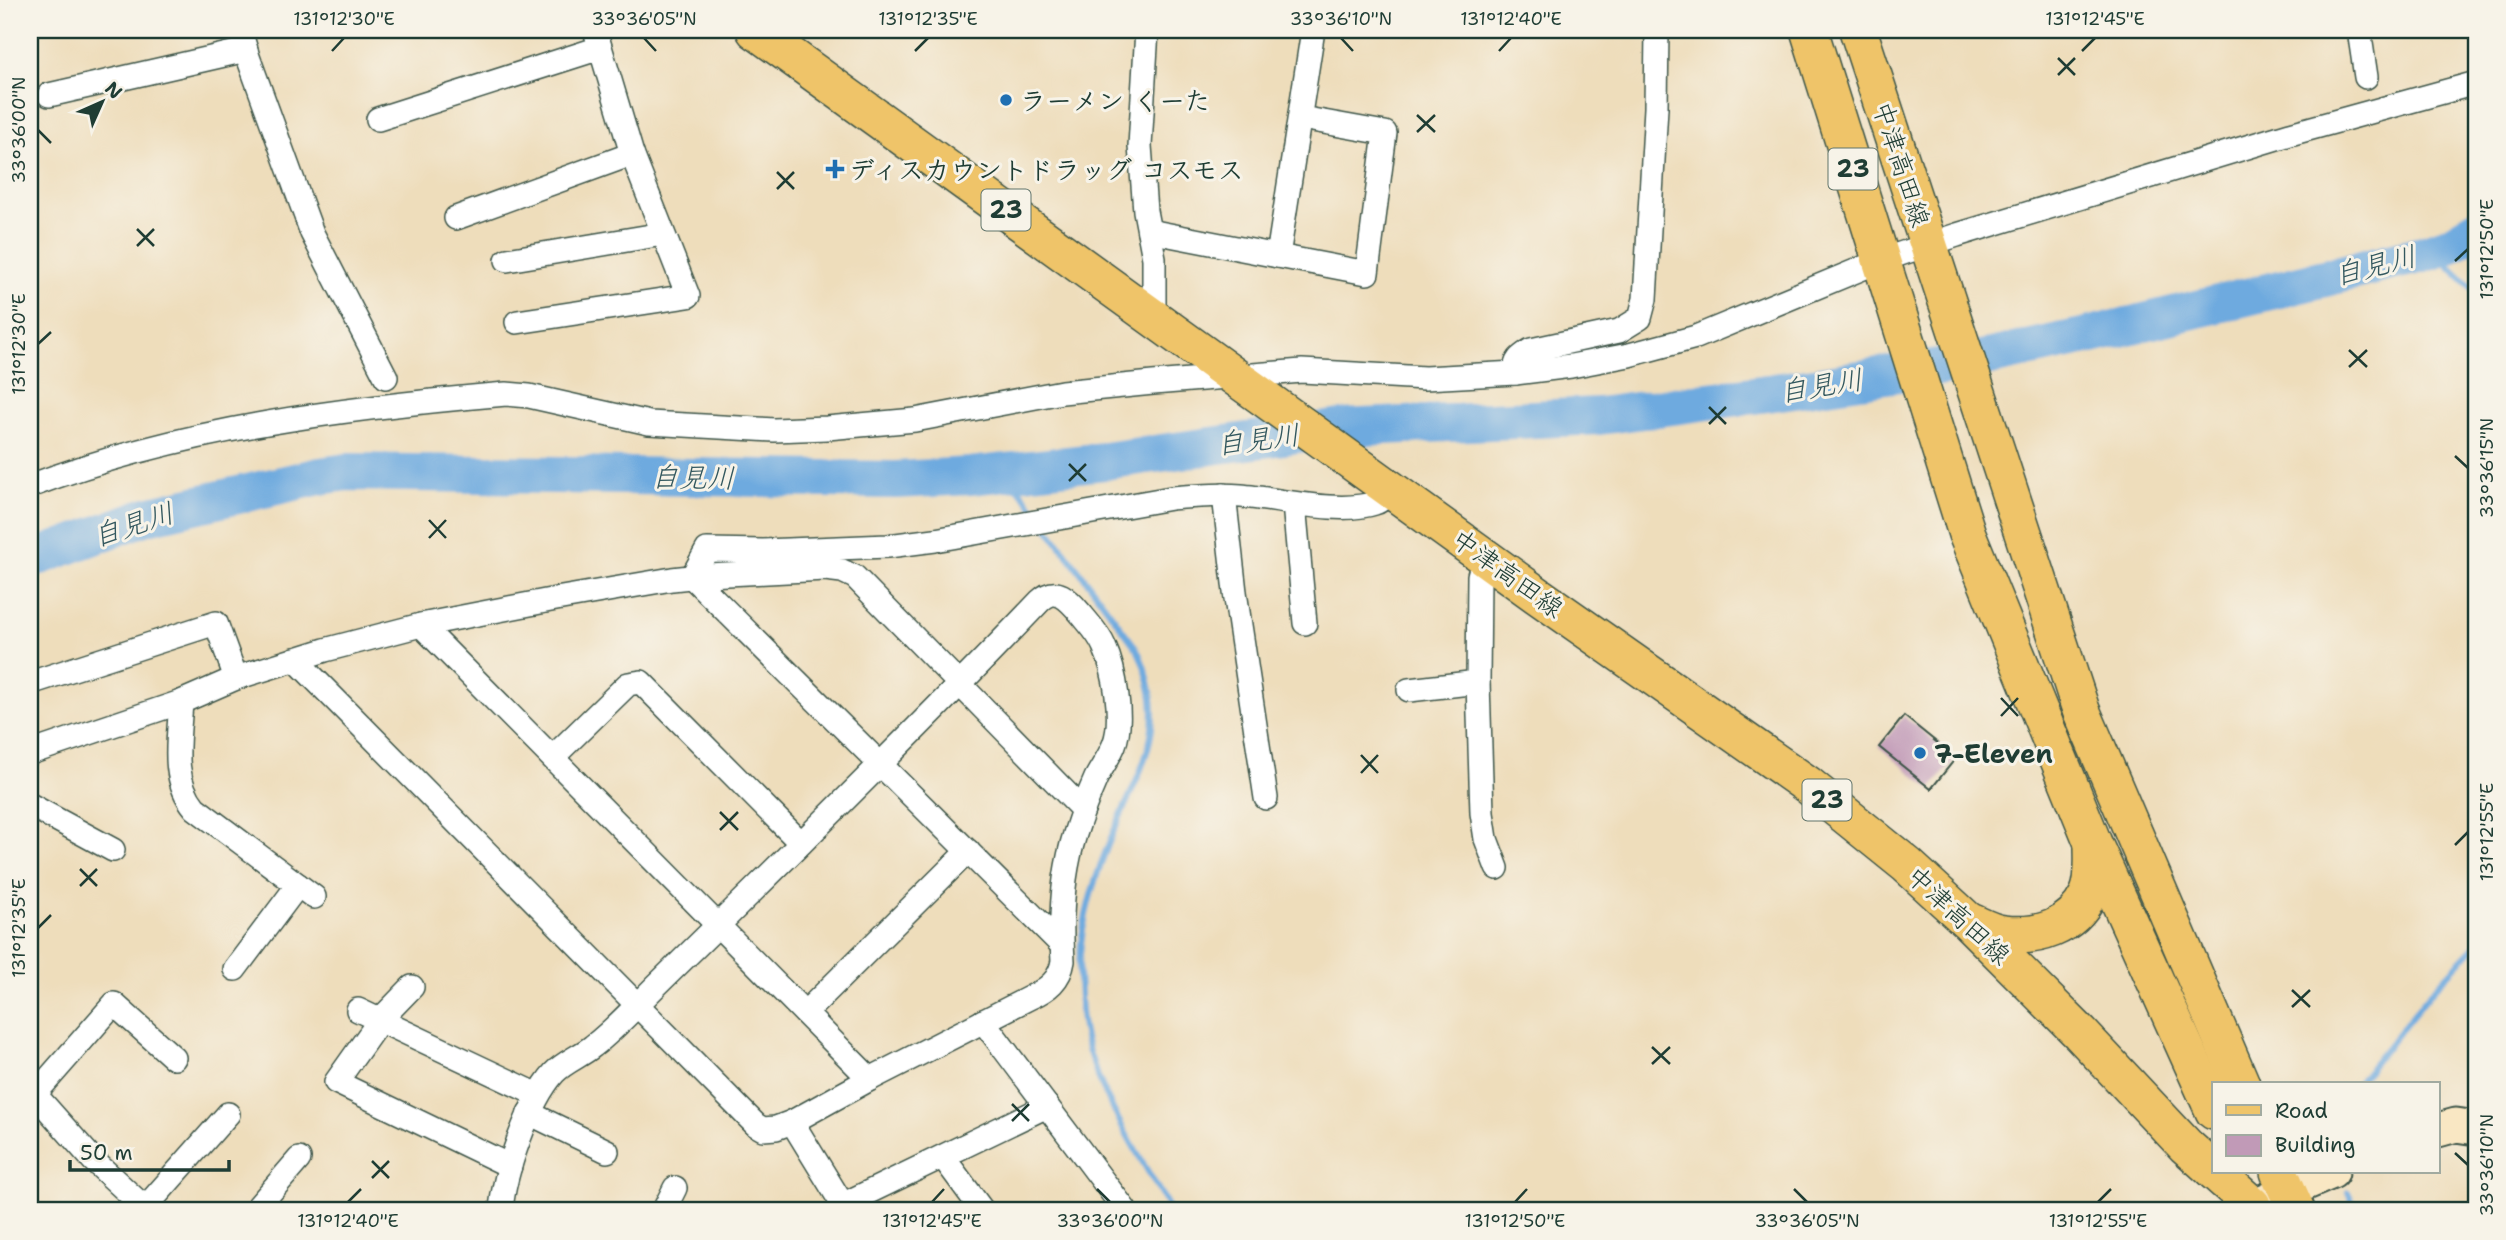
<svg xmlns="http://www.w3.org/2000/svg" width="2506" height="1240" font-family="'Shantell Sans','Klee One',sans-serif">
<rect width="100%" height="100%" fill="#f7f3e8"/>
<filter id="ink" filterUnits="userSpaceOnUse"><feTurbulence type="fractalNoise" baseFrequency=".0143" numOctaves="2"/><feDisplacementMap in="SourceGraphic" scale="14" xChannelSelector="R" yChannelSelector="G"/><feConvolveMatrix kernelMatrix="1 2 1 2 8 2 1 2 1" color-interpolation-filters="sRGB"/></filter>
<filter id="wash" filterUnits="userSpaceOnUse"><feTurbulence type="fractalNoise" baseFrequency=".00686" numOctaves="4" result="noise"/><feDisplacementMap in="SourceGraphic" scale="28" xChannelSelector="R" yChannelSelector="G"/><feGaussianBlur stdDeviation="1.57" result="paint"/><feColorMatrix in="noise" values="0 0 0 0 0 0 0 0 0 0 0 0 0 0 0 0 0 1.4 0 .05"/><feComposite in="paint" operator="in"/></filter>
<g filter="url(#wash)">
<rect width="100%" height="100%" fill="#edb"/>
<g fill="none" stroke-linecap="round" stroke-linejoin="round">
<g stroke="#6eaadf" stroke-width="6">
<path d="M2433 251 2476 292"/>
<path d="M1006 472 1039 515"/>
<path d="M1047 527 1137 649C1175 728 1137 773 1108 845 1092 885 1079 932 1079 975 1080 995 1080 1018 1085 1038 1100 1098 1141 1157 1170 1210"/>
<path d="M2357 1084 2432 991 2476 945"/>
<path d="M2348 1192 2356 1210"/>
</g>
<path stroke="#6eaadf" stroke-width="38" d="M30 560 147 516 320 476 347 472 895 480 970 476 1104 461 1341 428 1599 416 1768 393 1958 364 2087 336 2423 254 2449 245 2476 228"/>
</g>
<g id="blocks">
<path fill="#c19ab7" d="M1904 716 1956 758 1931 789 1879 747Z"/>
</g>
</g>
<g filter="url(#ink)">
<use href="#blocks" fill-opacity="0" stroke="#3e5548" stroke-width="2"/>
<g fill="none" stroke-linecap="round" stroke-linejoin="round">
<defs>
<g id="street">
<path d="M240 30 248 57 312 233 386 377"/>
<path d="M1147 30 1140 146 1145 211 1154 258V317"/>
<path d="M2359 30 2366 77"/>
<path d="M49 95 246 50"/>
<path d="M378 119 600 48"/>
<path d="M456 218 632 154"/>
<path d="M1149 231 1278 256 1313 30"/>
<path d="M1278 256 1367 273 1385 133 1301 118"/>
<path d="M507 260 663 234"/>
<path d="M517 322 688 296 632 154 595 30"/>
<path d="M1515 373C1515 360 1520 357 1531 350L1619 331 1640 318 1645 299 1656 108 1657 30"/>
<path d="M30 486C183 428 344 408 506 394L529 396 649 423 774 430 827 428 915 420 1062 392 1153 383 1302 371 1425 378 1515 373 1571 366 1629 355 1696 337 1882 260 1957 235 2290 134 2476 83"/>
<path d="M1224 495 1235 592 1266 798"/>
<path d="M1294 504 1305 623"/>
<path d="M1484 556 1479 576 1478 682 1482 813 1486 839 1497 868"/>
<path d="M421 625 870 1079"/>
<path d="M295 659 756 1125 763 1129 776 1128 792 1122 870 1079 1031 997C1048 989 1060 980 1063 961 1060 918 1062 875 1075 834 1081 815 1088 796 1096 778 1102 767 1109 757 1114 745 1124 720 1115 670 1104 646 1099 634 1090 625 1082 615 1070 601 1057 584 1040 601 917 730 790 855 662 980 639 1002 618 1027 593 1046 581 1056 564 1062 554 1073 529 1101 504 1173 501 1210"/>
<path d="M30 683 216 623 236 678"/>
<path d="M1409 690 1478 682"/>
<path d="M181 702C179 739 170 778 195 808L314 897"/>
<path d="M30 753 181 702 236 678 325 650 421 625 556 599 672 579 708 575 825 569 842 571 855 577 1083 810"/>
<path d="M553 757 628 684 641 682 801 843"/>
<path d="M30 805 113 850"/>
<path d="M1062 945 692 577 707 550 763 551 888 546 935 540 1171 498C1195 496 1218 494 1241 496 1279 499 1339 515 1375 503 1381 502 1387 494 1392 490"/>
<path d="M235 969 298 885"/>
<path d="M412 987 380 1020 336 1082 510 1166"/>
<path d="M358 1010 538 1095"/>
<path d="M805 1013 968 851"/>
<path d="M983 1021 1125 1210"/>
<path d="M30 1089 94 1161 147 1210"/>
<path d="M35 1094 114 1004 174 1058"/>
<path d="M529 1113 607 1151"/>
<path d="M792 1122 846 1210"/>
<path d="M943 1157 982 1210"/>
<path d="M842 1205 1047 1106"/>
<path d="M145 1208 228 1114"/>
<path d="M255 1210 299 1159"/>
<path d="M664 1210 675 1188"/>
</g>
<g id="secondary">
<path d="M2438 1130 2456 1125 2476 1128"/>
<path d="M2264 1201 2332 1172"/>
</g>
<g id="primary">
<path d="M755 30 1537 595 1808 785 1907 865 1968 921 2080 1033 2186 1146 2214 1171"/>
<path d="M1809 30 1967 534 2093 843 2214 1111"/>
<path d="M1858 30 2081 710 2241 1084"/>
<path d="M1973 923C1982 927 1993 933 2004 934 2037 938 2072 928 2088 895 2095 880 2093 861 2093 845"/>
<path d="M2215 1172 2252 1205"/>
<path d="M2279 1172 2296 1210"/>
</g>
</defs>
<use href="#street" stroke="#3e5548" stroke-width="26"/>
<use href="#secondary" stroke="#3e5548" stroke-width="37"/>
<use href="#primary" stroke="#3e5548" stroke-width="40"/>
<use href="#street" stroke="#fff" stroke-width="23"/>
<use href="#secondary" stroke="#f9e7c3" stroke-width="33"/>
<use href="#primary" stroke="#efc469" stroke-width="37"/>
</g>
</g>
<path fill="none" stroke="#1f3d34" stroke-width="2.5" d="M644 38 656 51M1341 38 1353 51M332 51 344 38M915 51 928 38M1499 51 1511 38M2082 51 2095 38M2058 58 2075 75M2058 75 2075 58M1417 115 1435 132M38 130 51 143M1417 132 1435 115M777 172 794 189M777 189 794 172M137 229 154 246M137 246 154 229M2455 261 2468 249M38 344 51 332M2349 350 2367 367M2349 367 2367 350M1709 407 1726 424M1709 424 1726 407M2455 456 2468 468M1069 464 1086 481M1069 481 1086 464M429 520 446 538M429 538 446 520M2001 698 2018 716M2001 716 2018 698M1361 755 1378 773M1361 773 1378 755M720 812 738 830M720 830 738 812M2455 845 2468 832M80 869 97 886M80 886 97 869M38 928 51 915M2292 990 2310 1007M2292 1007 2310 990M1652 1047 1670 1064M1652 1064 1670 1047M1012 1104 1029 1121M1012 1121 1029 1104M2455 1153 2468 1165M372 1161 389 1178M372 1178 389 1161M1097 1189 1110 1202M1794 1189 1807 1202M348 1202 361 1189M932 1202 944 1189M1515 1202 1527 1189M2098 1202 2111 1189"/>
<g fill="#1f6fb2" stroke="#f7f3e8" stroke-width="2.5">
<circle cx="1006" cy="100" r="7"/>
<path d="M831.5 158.5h7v7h7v7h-7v7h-7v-7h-7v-7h7z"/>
<circle cx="1920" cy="753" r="7"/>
</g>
<g text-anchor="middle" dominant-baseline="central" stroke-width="6" stroke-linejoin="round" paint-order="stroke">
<g fill="#f7f3e8" stroke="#60746a" stroke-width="2">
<rect x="1828.5" y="148.5" width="49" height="41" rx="5"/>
<rect x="981.5" y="189.5" width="49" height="41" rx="5"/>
<rect x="1802.5" y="779.5" width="49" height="41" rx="5"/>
</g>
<g font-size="24" font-weight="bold" fill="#1f3d34">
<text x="1853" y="169">23</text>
<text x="1006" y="210">23</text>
<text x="1827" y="800">23</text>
</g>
<g font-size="26" font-weight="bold" fill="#1f3d34" stroke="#f7f3e8" text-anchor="start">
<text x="1020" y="100">ラーメン くーた</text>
<text x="849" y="169">ディスカウントドラッグ コスモス</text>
<text x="1934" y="753">7-Eleven</text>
</g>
<g font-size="26" fill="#1f3d34" stroke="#f7f3e8">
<text transform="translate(1902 164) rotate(72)">中津高田線</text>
<text transform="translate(1508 573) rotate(36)">中津高田線</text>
<text transform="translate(1959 915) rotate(43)">中津高田線</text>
</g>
<g font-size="28" font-style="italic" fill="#33585f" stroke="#f7f3e8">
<text transform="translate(2375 265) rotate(-14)">自見川</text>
<text transform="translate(1821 385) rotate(-9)">自見川</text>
<text transform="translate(1258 439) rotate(-7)">自見川</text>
<text transform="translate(693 477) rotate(1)">自見川</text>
<text transform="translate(133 524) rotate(-18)">自見川</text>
</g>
</g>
<rect width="2506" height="1240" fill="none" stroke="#f7f3e8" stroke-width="77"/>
<rect x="2212" y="1082" width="228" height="91" fill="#f7f3e8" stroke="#a1aaa0" stroke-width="2"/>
<rect x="2226" y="1105" width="35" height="10" fill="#efc469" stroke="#a1aaa0" stroke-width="2"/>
<text x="2275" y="1118" font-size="21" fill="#1f3d34">Road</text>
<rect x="2226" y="1135" width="35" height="21" fill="#c19ab7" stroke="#a1aaa0" stroke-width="2"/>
<text x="2275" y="1152" font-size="21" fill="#1f3d34">Building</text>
<g transform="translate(102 102) rotate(45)" stroke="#f7f3e8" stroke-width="5" paint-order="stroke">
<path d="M0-5L12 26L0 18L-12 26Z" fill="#1f3d34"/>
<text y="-10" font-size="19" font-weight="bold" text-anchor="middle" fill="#1f3d34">N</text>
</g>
<path d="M70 1160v10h159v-10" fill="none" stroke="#1f3d34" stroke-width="3.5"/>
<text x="80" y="1160" font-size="21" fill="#1f3d34" stroke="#f7f3e8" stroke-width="5" paint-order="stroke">50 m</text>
<rect x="38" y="38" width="2430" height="1164" fill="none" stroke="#1f3d34" stroke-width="2.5"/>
<g font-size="18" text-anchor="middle" fill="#1f3d34">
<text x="344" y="25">131°12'30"E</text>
<text x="644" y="25">33°36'05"N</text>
<text x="928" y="25">131°12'35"E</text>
<text x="1341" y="25">33°36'10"N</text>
<text x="1511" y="25">131°12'40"E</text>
<text x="2095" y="25">131°12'45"E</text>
<text transform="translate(19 130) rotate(-90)" y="6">33°36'00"N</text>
<text transform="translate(2487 249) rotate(-90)" y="6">131°12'50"E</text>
<text transform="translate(19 344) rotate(-90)" y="6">131°12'30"E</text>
<text transform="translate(2487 468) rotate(-90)" y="6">33°36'15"N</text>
<text transform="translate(2487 832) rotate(-90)" y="6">131°12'55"E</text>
<text transform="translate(19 928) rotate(-90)" y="6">131°12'35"E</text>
<text transform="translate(2487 1165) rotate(-90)" y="6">33°36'10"N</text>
<text x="348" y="1227">131°12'40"E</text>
<text x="932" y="1227">131°12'45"E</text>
<text x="1110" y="1227">33°36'00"N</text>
<text x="1515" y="1227">131°12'50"E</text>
<text x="1807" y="1227">33°36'05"N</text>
<text x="2098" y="1227">131°12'55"E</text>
</g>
</svg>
